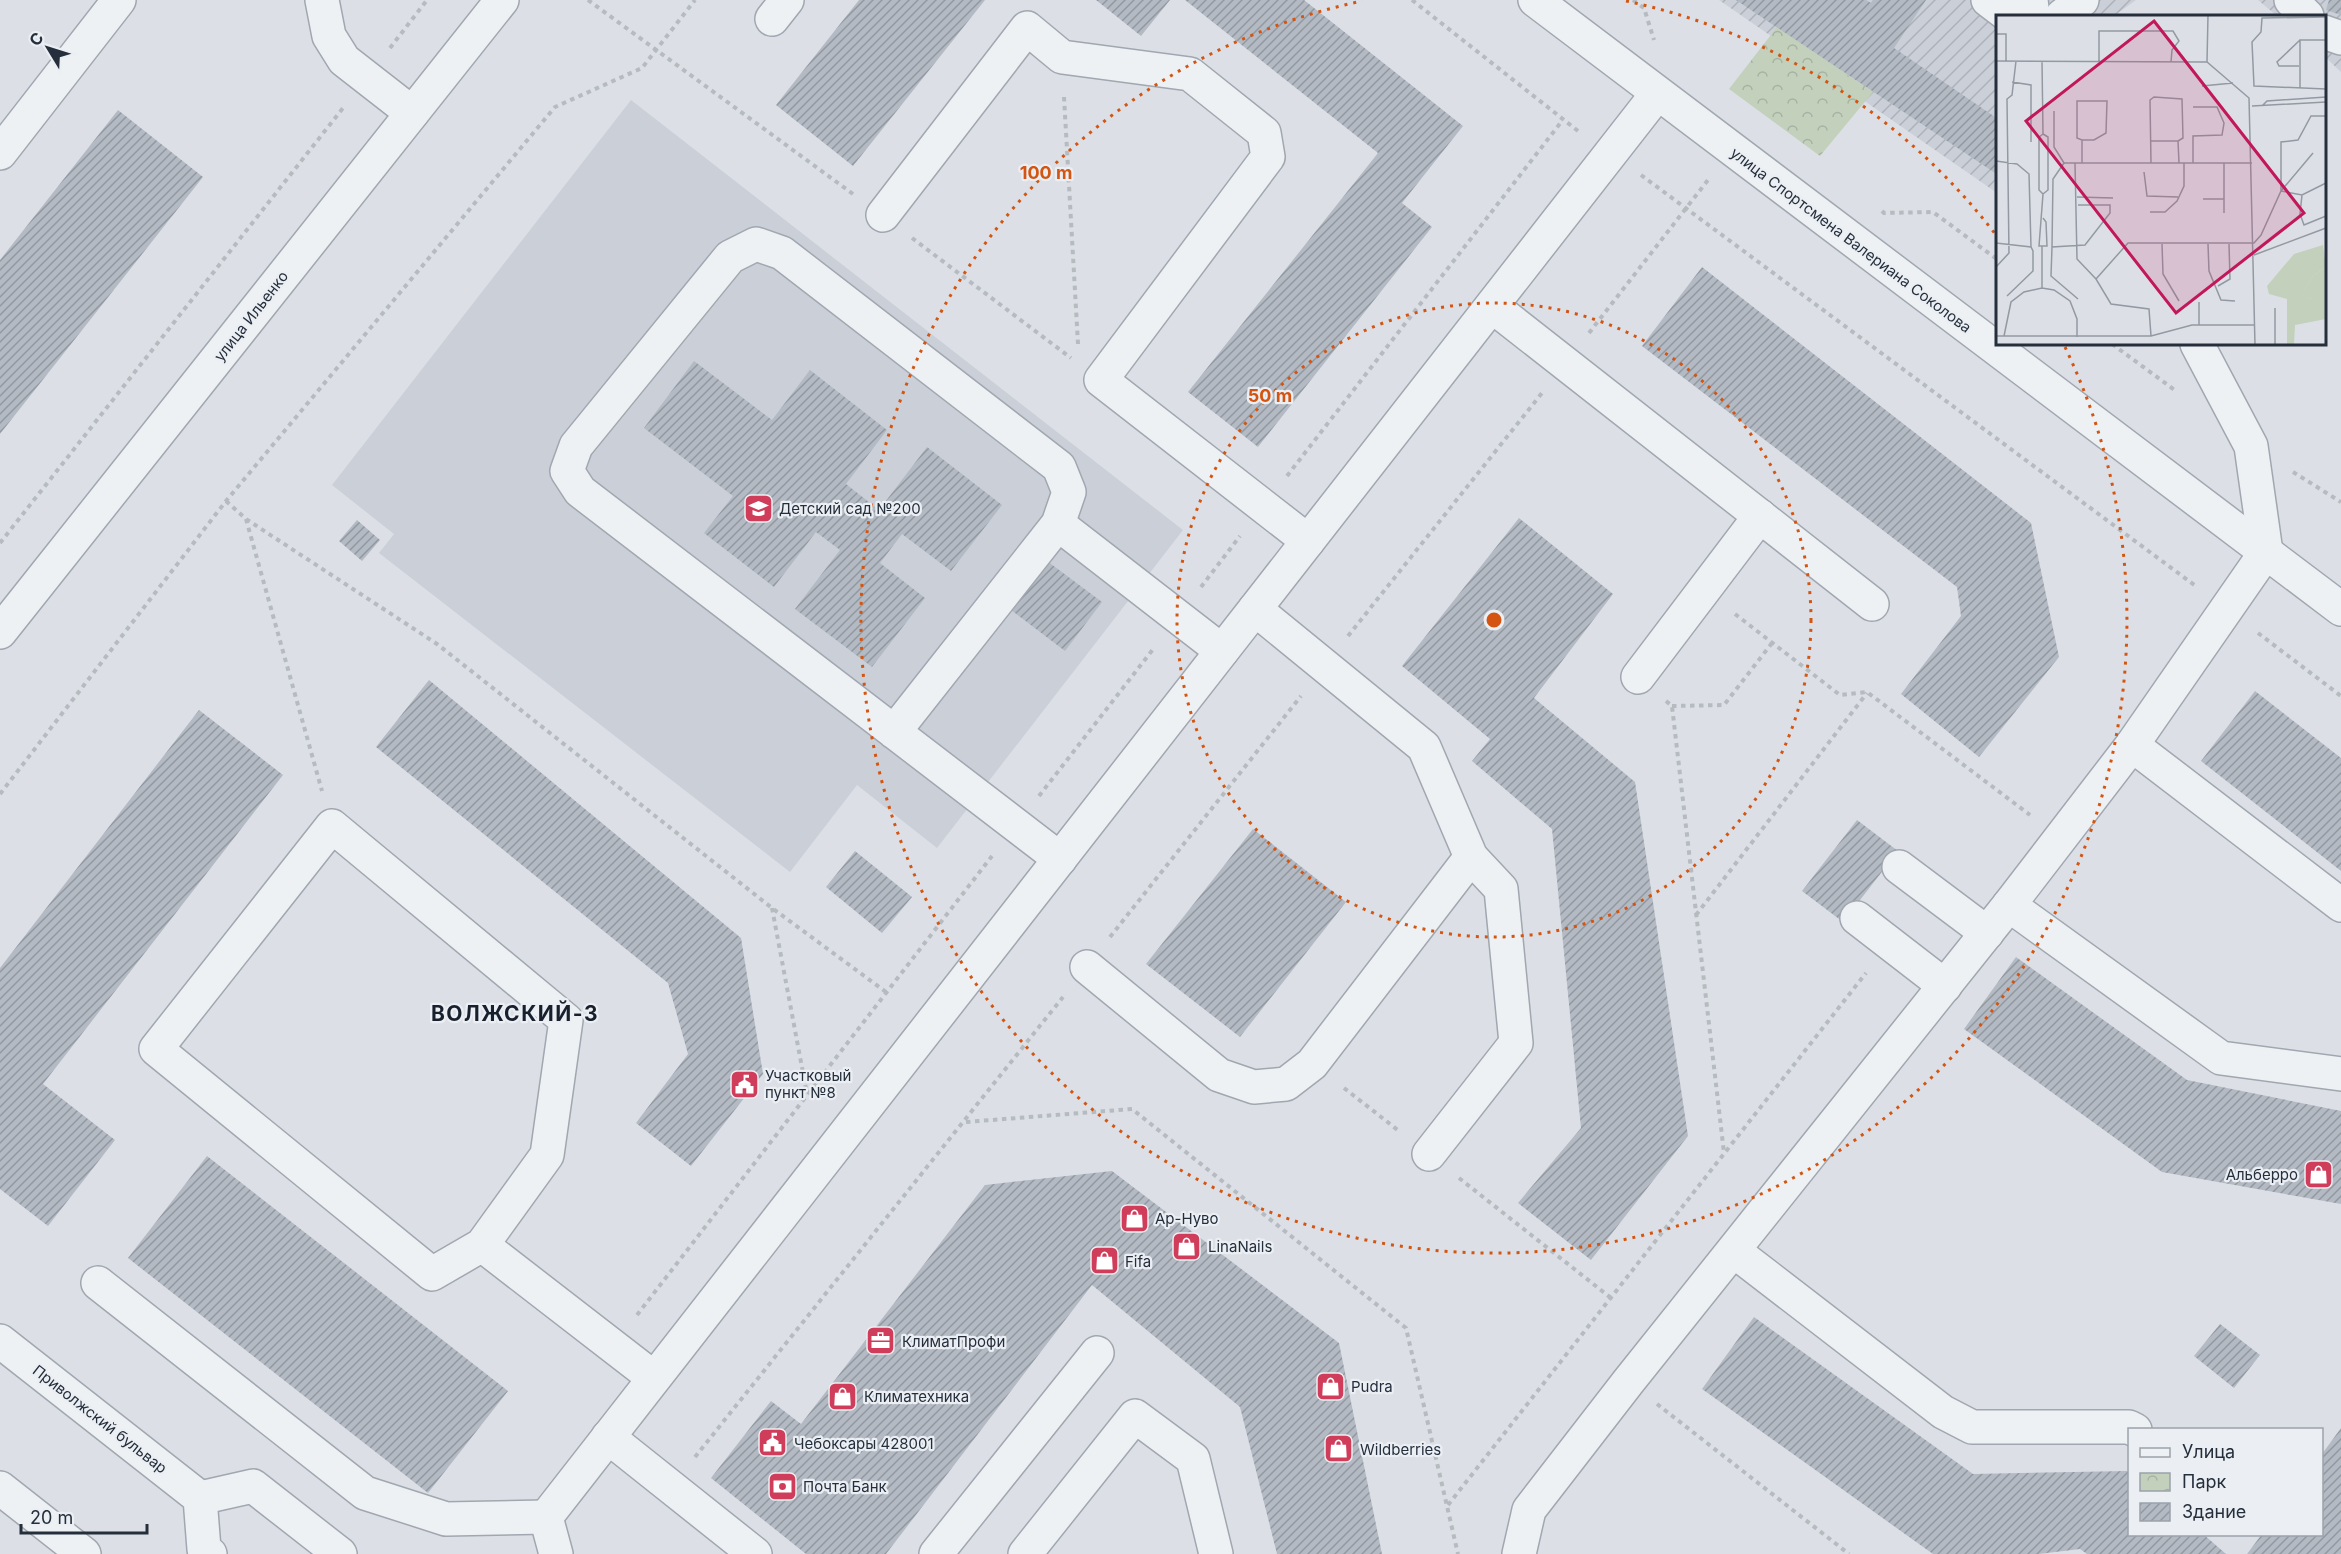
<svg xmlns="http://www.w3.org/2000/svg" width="2341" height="1554" font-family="Inter,sans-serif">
<defs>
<pattern id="industrial-furrows" width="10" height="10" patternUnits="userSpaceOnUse" patternTransform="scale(1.5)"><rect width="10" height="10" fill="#cacfd8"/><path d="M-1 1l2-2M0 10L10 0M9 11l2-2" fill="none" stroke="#adb2ba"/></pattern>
<pattern id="park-crowns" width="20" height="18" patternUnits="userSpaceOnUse" patternTransform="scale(1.5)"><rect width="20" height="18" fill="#c2d0bc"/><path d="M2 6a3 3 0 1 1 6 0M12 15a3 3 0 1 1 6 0" fill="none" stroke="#a7b3a2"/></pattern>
<pattern id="building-hatch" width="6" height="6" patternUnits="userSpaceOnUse" patternTransform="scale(1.5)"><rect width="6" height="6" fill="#b3bac3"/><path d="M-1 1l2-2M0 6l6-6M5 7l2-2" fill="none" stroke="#9198a0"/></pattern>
</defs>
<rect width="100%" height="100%" fill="#dce0e6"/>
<path fill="#cacfd8" d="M631 100 1183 530 937 848 857 785 790 872 379 553 394 534 332 485Z"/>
<g fill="url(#industrial-furrows)">
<path d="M1719 0H2136L2114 16H1998L1997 193Z"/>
<path d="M2258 0H2341V72L2325 57 2324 16H2277Z"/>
</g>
<path fill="url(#park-crowns)" d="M1777 27 1873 92 1820 156 1729 89Z"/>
<g fill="url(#building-hatch)">
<path d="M859 0H985L853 166 776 105Z"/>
<path d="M1096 0H1170L1141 36Z"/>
<path d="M1185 0H1304L1463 126 1402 203 1432 227 1258 447 1188 392 1378 153Z"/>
<path d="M1736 0H1866L1871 3 1873 0H1926L1894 48 1998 119V175Z"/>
<path d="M2329 0H2341V15L2326 10Z"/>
<path d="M118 110 203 177 0 434V260Z"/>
<path d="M1702 267 2031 523 2059 657 1979 757 1901 694 1961 616 1957 587 1642 346Z"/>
<path d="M694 361 772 420 810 370 887 430 846 484 879 510 927 447 1002 505 951 571 902 534 880 563 925 598 872 667 795 609 840 550 816 532 774 587 704 533 733 496 644 428Z"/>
<path d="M1519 518 1613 594 1534 698 1635 782 1688 1136 1591 1260 1518 1203 1581 1128 1552 829 1472 761 1490 739 1402 666Z"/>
<path d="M357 520 380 540 362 561 339 541Z"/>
<path d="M1039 555 1102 602 1065 651 1003 604Z"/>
<path d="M429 680 741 938 763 1074 691 1166 636 1123 688 1054 668 983 376 747Z"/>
<path d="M2255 691 2341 758V871L2201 761Z"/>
<path d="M199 710 283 775 43 1084 115 1140 48 1226 0 1189V968Z"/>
<path d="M1857 820 1898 851 1843 922 1802 891Z"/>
<path d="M1253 829 1346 902 1240 1037 1146 964Z"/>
<path d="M855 851 912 897 882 933 826 887Z"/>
<path d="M2016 957 2187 1080 2341 1111V1204L2162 1172 1964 1029Z"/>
<path d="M207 1156 508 1391 428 1493 128 1258Z"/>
<path d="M1112 1171 1339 1343 1382 1554H1277L1240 1407 1092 1285 886 1554H806L711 1478 771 1401 801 1424 985 1185Z"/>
<path d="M1754 1317 1973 1474 2127 1471 2130 1474V1534H2203L2226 1554H2087L2080 1549 2039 1554H1933L1702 1389Z"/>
<path d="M2220 1324 2260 1355 2234 1388 2194 1356Z"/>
<path d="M2341 1428V1554H2247L2262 1534H2322V1454Z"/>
</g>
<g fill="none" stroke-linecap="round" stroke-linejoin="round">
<defs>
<g id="minor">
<path d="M322 0 329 36 344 60 412 113"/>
<path d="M1535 0 2341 609"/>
<path d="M1988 0 2009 16"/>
<path d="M2031 0 2033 16"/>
<path d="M2291 0 2307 16"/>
<path d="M2062 16 2082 0"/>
<path d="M772 19 787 0"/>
<path d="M2324 32 2341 38"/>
<path d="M0 153 119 0"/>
<path d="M883 215 1027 28 1062 57 1190 74 1264 133 1268 157 1101 380 1308 541"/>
<path d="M1492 306 1872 604"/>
<path d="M1058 524 1222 651"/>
<path d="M1255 609 1424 747 1471 857 1501 889 1516 1043 1429 1154"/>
<path d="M0 632 502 0"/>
<path d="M1638 677 1760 516"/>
<path d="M894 732 1058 524 1069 492 1059 467 782 253 756 244 730 257 576 446 567 471 580 491 1060 859"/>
<path d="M2132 745 2341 905"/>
<path d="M1899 867 1987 933"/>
<path d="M2009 905 2221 1058 2341 1074"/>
<path d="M1857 918 1945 986"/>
<path d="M1087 967 1219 1075 1254 1087 1286 1084 1312 1064 1471 857"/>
<path d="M482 1245 547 1155 566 1020 332 826 156 1049 432 1274 482 1245 654 1378"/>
<path d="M1734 1251 1943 1412 1972 1427H2129L2135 1430"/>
<path d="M98 1283 365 1493 446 1519 546 1517"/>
<path d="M0 1341 200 1498 204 1549 210 1554"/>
<path d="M608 1437 755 1554"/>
<path d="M0 1488 84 1554"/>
<path d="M200 1498 253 1486 340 1554"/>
<path d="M546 1517 1657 94"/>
<path d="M546 1517 556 1554"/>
<path d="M936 1554 1097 1353"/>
<path d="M1025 1554 1135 1416 1193 1459 1216 1554"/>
<path d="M1519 1554 1529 1510 1628 1382 2009 905 2132 745 2266 552 2251 446 2197 344"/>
</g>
</defs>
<use href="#minor" stroke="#a1a7b0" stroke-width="36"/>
<g stroke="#b6bbc0" stroke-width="4" stroke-dasharray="4.5 4.5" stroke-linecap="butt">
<path d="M588 0 853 194"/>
<path d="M1412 0 1578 131"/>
<path d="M1633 0 1644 8 1654 40"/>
<path d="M390 48 427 0"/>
<path d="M1064 97 1078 344"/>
<path d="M1641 175 2197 587"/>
<path d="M1882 211 1884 213 1933 212 1998 260"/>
<path d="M912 238 1071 358"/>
<path d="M1589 333 1708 180"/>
<path d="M2112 344 2176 391"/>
<path d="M2293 472 2341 502"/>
<path d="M1287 476 1562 121"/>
<path d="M226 501 246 519 437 644 772 908 886 992"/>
<path d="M246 519 322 791"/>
<path d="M0 543 343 108"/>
<path d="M1201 587 1240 536"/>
<path d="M1735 614 1840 695 1867 692 2030 815"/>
<path d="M2258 633 2341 696"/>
<path d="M1348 636 1542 393"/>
<path d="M1666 701 1672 706 1724 1153"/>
<path d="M1672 706 1724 705 1772 643"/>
<path d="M0 794 226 501 555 107 642 68 695 0"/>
<path d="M1039 796 1154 648"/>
<path d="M772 908 807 1094"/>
<path d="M1696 915 1867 693"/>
<path d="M1110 937 1301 696"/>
<path d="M1344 1088 1399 1131"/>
<path d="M966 1122 1132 1109 1406 1328 1458 1554"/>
<path d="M1459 1178 1611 1298"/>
<path d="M637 1315 992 856"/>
<path d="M1657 1404 1849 1554"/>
<path d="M695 1457 1063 997"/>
<path d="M1448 1505 1866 973"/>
</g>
<use href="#minor" stroke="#eef1f4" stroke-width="33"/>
</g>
<g fill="none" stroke="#d45511" stroke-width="3" stroke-dasharray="3 6">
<circle cx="1494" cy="620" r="317"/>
<path d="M1626 1A633 633 0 0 1 1996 235M2065 347A633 633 0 1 1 1362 1"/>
</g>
<defs>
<symbol id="school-square" viewBox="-11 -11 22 22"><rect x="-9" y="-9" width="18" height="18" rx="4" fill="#cf3d5a" stroke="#ebeff4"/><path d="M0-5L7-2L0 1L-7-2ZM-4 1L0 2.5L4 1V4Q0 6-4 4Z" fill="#fff"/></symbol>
<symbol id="civic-square" viewBox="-11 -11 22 22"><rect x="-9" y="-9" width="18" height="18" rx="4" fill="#cf3d5a" stroke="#ebeff4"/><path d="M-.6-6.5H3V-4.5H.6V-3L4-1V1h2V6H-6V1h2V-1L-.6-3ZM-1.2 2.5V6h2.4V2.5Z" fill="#fff"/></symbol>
<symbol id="shop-square" viewBox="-11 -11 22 22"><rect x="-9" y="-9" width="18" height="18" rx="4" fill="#cf3d5a" stroke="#ebeff4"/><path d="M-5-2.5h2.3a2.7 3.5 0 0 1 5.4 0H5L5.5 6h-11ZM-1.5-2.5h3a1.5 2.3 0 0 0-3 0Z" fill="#fff"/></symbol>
<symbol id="office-square" viewBox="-11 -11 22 22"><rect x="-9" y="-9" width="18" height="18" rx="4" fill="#cf3d5a" stroke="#ebeff4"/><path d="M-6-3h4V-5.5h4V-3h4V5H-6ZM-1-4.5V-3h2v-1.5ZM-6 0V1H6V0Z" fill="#fff"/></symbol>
<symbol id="bank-square" viewBox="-11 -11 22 22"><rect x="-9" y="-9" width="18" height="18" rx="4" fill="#cf3d5a" stroke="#ebeff4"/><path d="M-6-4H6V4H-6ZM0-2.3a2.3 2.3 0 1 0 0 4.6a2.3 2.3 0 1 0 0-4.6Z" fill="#fff"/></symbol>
</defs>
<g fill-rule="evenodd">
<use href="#school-square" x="742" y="492" width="33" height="33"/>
<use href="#civic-square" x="728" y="1068" width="33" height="33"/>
<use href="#shop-square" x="2302" y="1158" width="33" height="33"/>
<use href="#shop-square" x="1118" y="1202" width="33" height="33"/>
<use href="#shop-square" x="1170" y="1230" width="33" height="33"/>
<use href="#shop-square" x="1088" y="1244" width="33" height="33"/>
<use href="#office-square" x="864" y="1324" width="33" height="33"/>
<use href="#shop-square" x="1314" y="1370" width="33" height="33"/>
<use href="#shop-square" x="826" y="1380" width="33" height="33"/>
<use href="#civic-square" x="756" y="1426" width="33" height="33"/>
<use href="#shop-square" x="1322" y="1432" width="33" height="33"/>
<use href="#bank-square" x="766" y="1470" width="33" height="33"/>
</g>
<g text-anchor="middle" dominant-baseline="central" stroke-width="4.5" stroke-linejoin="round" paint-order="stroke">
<g font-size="15" fill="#252f3c" stroke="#ebeff4">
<text transform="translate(1851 240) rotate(37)">улица Спортсмена Валериана Соколова</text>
<text transform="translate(251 316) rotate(-52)">улица Ильенко</text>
<text transform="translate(100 1419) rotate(38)">Приволжский бульвар</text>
</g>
<g font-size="15" fill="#252f3c" stroke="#ebeff4" text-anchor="start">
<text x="779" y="508">Детский сад №200</text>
<text x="765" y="1075">Участковый<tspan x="765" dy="17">пункт №8</tspan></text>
<text x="2298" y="1174" text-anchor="end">Альберро</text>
<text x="1155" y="1218">Ар-Нуво</text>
<text x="1208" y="1246">LinaNails</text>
<text x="1125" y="1261">Fifa</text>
<text x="902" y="1341">КлиматПрофи</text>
<text x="1351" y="1386">Pudra</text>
<text x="864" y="1396">Климатехника</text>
<text x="794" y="1443">Чебоксары 428001</text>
<text x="1360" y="1449">Wildberries</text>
<text x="803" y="1486">Почта Банк</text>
</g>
<g font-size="21" font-weight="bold" letter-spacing="1.5" fill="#18202d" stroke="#ebeff4">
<text x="515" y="1013">ВОЛЖСКИЙ-3</text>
</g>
</g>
<g transform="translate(1996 15)">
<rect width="330" height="330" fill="#dce0e6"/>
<path d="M327 230 330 252 317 261 303 285 315 283 324 290 330 267V304L299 310 298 330H291V284L273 279 271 271 298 239Z" fill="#c2d0bc"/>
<path d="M330 252V297L315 283 302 286 317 261Z" fill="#c2d0bc"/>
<path fill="none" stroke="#9399a2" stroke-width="1.5" d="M330 2 266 3 265 17 256 27 258 71 330 74M0 19H10V46M0 46 211 47 253 83 259 330M46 46 47 119 43 122V175L47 179 43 231H51L50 207 47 203M103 47V16H177L183 26 176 35 175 47M211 47 212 0M303 51H283L281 47 304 25M16 67 35 70V127M206 71 237 68M304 74V25H330M256 91 330 87M266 91 271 86 330 82M197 92H221L228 108 226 120 197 121V148M58 96V132L68 148M86 125H98L110 118 111 86H81V123L86 125V148M155 126H182M0 146 21 149 33 159 35 232M68 148H256M79 148 81 244 100 264 115 289 153 294 155 321M155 148 154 85 158 82 186 84 187 123 182 126 183 148M148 157 151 181 182 182M285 176V127L302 125 315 101H330M285 176 306 180 330 168M47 179 52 175V122L47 119M306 180 304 199 308 210 330 201M81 182 117 183M207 184H228M82 190H114V198L89 230 56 232 55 261 82 284M154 197H169L181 186 188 171V148M228 198V148M0 228 35 232 37 236V256L11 281M166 229 167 259 183 286M212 229 213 256 225 285 239 286M56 232 57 164 68 148M258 240 330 213M0 252 13 238 11 84 16 80 20 46M100 264 132 228H258L265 220 285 176 317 138M222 271 234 264 233 229M46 273V231M203 310V287M0 321H155L196 310H259M8 321 15 287 28 277 46 273 58 275 74 286 81 304V322M279 330V293"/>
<path fill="#c2185b" fill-opacity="0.15" stroke="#c2185b" stroke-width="3" d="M158 6 308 198 180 298 30 106Z"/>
<rect width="330" height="330" fill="none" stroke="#252f3c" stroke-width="3"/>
</g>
<circle cx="1494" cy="620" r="9" fill="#d45511" stroke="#ebeff4" stroke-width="3"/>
<g font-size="18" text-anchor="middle" font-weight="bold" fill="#d45511" stroke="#ebeff4" stroke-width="4.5" stroke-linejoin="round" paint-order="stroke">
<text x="1046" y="179">100 m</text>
<text x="1270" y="402">50 m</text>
</g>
<rect x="2128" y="1428" width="195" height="108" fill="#ebeff4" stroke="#9ca2aa" stroke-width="1.5"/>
<rect x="2140" y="1448" width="30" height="9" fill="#eef1f4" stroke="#9ca2aa" stroke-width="1.5"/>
<text x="2182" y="1458" font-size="18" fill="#252f3c">Улица</text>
<rect x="2140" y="1473" width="30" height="18" fill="url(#park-crowns)" stroke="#9ca2aa" stroke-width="1.5"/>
<text x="2182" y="1488" font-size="18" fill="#252f3c">Парк</text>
<rect x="2140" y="1503" width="30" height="18" fill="url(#building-hatch)" stroke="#9ca2aa" stroke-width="1.5"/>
<text x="2182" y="1518" font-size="18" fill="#252f3c">Здание</text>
<g transform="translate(48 48) rotate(308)" stroke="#ebeff4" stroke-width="4.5" paint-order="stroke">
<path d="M0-4.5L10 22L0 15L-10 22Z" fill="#252f3c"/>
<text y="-9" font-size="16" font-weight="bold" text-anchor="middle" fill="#252f3c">С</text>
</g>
<path d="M21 1524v9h126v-9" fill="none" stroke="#252f3c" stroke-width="3"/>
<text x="30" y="1524" font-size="18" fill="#252f3c" stroke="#ebeff4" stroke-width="4.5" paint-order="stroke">20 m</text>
</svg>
